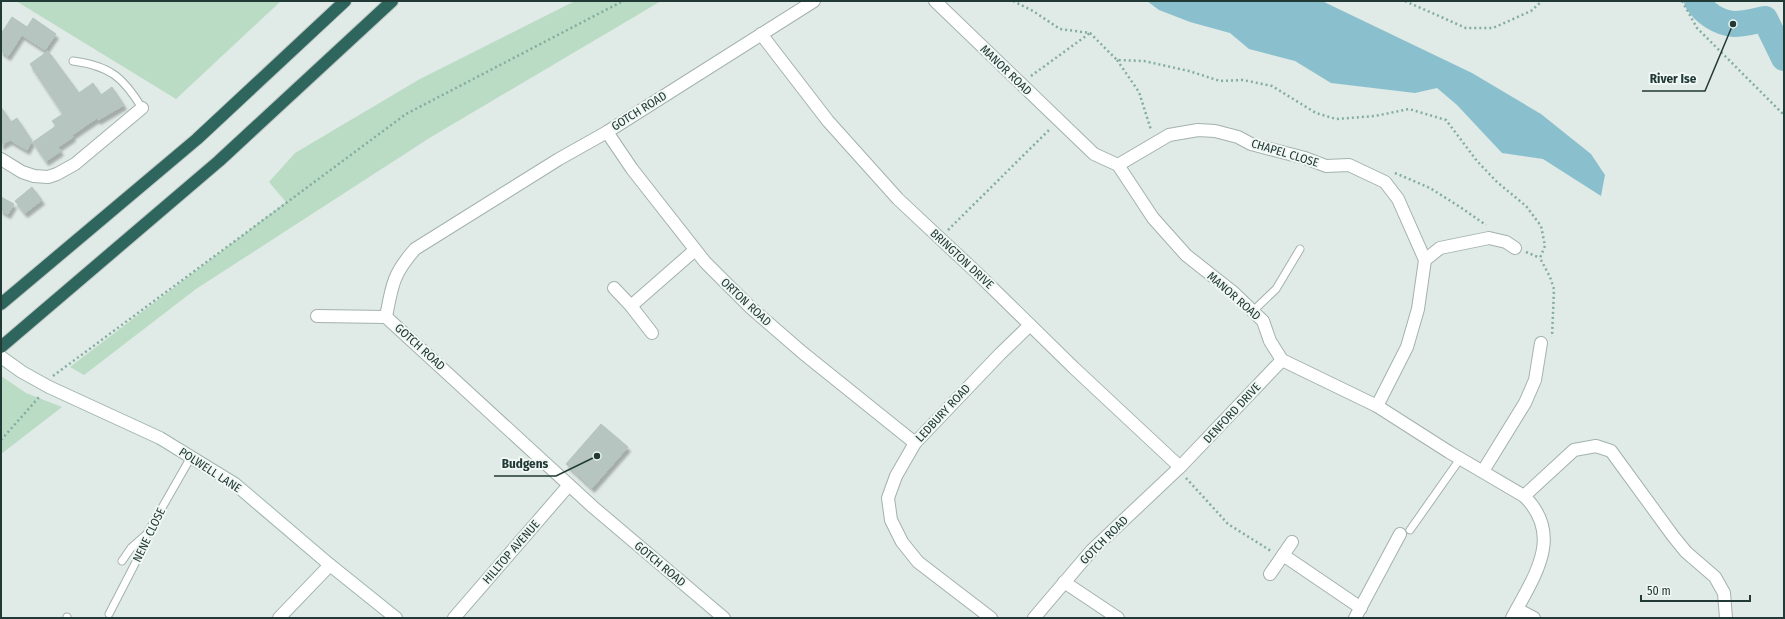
<svg xmlns="http://www.w3.org/2000/svg" width="1785" height="619" font-family="'Fira Sans Condensed',sans-serif">
<defs>
<filter id="shadow"><feDropShadow dx="2.5" dy="4.5" stdDeviation="1" flood-color="#0004"/></filter>
</defs>
<rect width="100%" height="100%" fill="#e0eae6"/>
<g fill="#badbc4">
<path d="M16 1H281L176 99Z"/>
<path d="M575 1H661L431 137 196 289 84 375 70 367 286 202 269 182 295 153 420 79Z"/>
<path d="M1 376 26 393 62 407 1 454Z"/>
</g>
<path fill="#8ac0ce" d="M1147 1H1322L1472 73 1541 114 1591 154 1605 175 1601 196 1543 159 1502 153 1457 105 1437 88 1415 93 1331 83 1295 61 1249 49 1230 33 1190 22 1159 10Z"/>
<g fill="none" stroke-linecap="round" stroke-linejoin="round">
<path stroke="#8ac0ce" stroke-width="26" d="M1697 1C1704 13 1719 23 1734 24 1744 24 1755 21 1765 19L1784 58"/>
</g>
<g fill="#b6c5bf" stroke="#b3c4be" filter="url(#shadow)">
<path d="M12 17 27 27 8 56 1 51V34Z"/>
<path d="M33 18 56 34 45 50 22 35Z"/>
<path d="M48 51 79 93 93 83 101 95 112 87 124 105 98 120 97 118 72 135 73 137 58 147 61 151 46 161 33 142 56 126 52 121 63 114 30 64Z"/>
<path d="M1 107 11 122 17 118 32 141 27 150 10 140 1 145Z"/>
<path d="M32 187 42 200 25 213 15 201Z"/>
<path d="M1 197 14 204 8 214 1 210Z"/>
<path d="M601 424 628 447 592 488 566 464Z"/>
</g>
<g fill="none" stroke-linecap="round" stroke-linejoin="round">
<defs>
<g id="lane">
<path d="M73 61C110 66 123 77 142 108"/>
<path d="M1253 311 1276 289 1300 249"/>
<path d="M1410 530 1460 459"/>
<path d="M122 561 131 548 147 534"/>
<path d="M109 614 140 554 147 534 191 457"/>
<path d="M67 618V617"/>
</g>
<g id="street">
<path d="M935 1 1094 154 1118 165 1153 218 1186 255 1234 293 1263 321 1270 341 1282 360 1377 406 1449 452 1524 496C1565 536 1533 578 1512 618"/>
<path d="M761 34 828 121 898 199 977 273 1074 368 1180 467"/>
<path d="M607 132 632 169 705 262 751 308 803 353 915 443"/>
<path d="M1 159 22 172 34 176 48 177 57 174 75 164 142 108"/>
<path d="M1118 165 1169 135 1198 130 1215 131 1238 137 1251 144 1305 158 1326 166 1349 165 1385 182 1398 199 1425 260 1418 309 1407 347 1377 406"/>
<path d="M1425 260 1440 248 1489 238 1506 242 1515 248"/>
<path d="M614 288 631 306 695 250"/>
<path d="M631 306 652 333"/>
<path d="M317 316 386 317"/>
<path d="M1483 471 1525 403 1535 380 1541 343"/>
<path d="M1524 496 1574 450 1596 446 1611 451 1673 536 1686 552 1715 577 1724 593 1726 618"/>
<path d="M1283 555 1361 608"/>
<path d="M1270 574 1292 542"/>
<path d="M1064 582 1118 618"/>
<path d="M1517 609 1534 618"/>
<path d="M279 618 330 565"/>
<path d="M454 618 569 485"/>
<path d="M724 618 593 507 386 317C392 285 393 274 415 249L559 159 607 132 814 1"/>
<path d="M991 618 918 562 902 542 891 520 888 498 896 476 915 443 1000 354 1030 325"/>
<path d="M1034 618 1092 550 1180 467 1282 360"/>
<path d="M1355 618 1400 534"/>
</g>
<path id="secondary" d="M1 357 22 372 49 387 160 438 235 484 330 565 396 618"/>
<g id="highway">
<path d="M1 304 197 139 345 1"/>
<path d="M1 347 219 161 392 1"/>
</g>
</defs>
<use href="#lane" stroke="#a3b2ad" stroke-width="9"/>
<use href="#street" stroke="#a3b2ad" stroke-width="14"/>
<use href="#secondary" stroke="#9fb6af" stroke-width="14"/>
<use href="#highway" stroke="#bcc4c2" stroke-width="14"/>
<g stroke="#82ada1" stroke-width="2.5" stroke-dasharray="2 3" stroke-linecap="butt">
<path d="M1013 1 1033 11 1060 29 1090 33 1117 60 1144 61 1189 71 1220 81 1243 80 1272 86 1316 113 1336 119 1375 116 1409 109 1446 120 1477 161 1497 182 1526 206 1541 226 1545 246 1540 258 1550 277 1554 289 1552 337"/>
<path d="M1405 1 1466 28H1493L1531 11 1542 1"/>
<path d="M1682 1 1697 28 1784 115"/>
<path d="M1117 60 1139 92 1151 130"/>
<path d="M1031 76 1090 33"/>
<path d="M1395 173 1430 188 1460 207 1486 225"/>
<path d="M948 230 1051 128"/>
<path d="M1526 252 1540 258"/>
<path d="M53 376 406 114 623 1"/>
<path d="M1 440 40 396"/>
<path d="M1186 478 1228 524 1271 551"/>
</g>
<use href="#lane" stroke="#fff" stroke-width="7"/>
<use href="#street" stroke="#fff" stroke-width="12"/>
<use href="#secondary" stroke="#fff" stroke-width="12"/>
<use href="#highway" stroke="#2e655c" stroke-width="12"/>
</g>
<g text-anchor="middle" dominant-baseline="central" stroke-width="4" stroke-linejoin="round" paint-order="stroke">
<g font-size="12" fill="#213a35" stroke="#f0f7f4">
<text transform="translate(1006 70) rotate(44)">MANOR ROAD</text>
<text transform="translate(639 111) rotate(-32)">GOTCH ROAD</text>
<text transform="translate(1285 153) rotate(17)">CHAPEL CLOSE</text>
<text transform="translate(962 259) rotate(43)">BRINGTON DRIVE</text>
<text transform="translate(1234 296) rotate(41)">MANOR ROAD</text>
<text transform="translate(746 302) rotate(43)">ORTON ROAD</text>
<text transform="translate(420 347) rotate(42)">GOTCH ROAD</text>
<text transform="translate(943 413) rotate(-47)">LEDBURY ROAD</text>
<text transform="translate(1232 413) rotate(-47)">DENFORD DRIVE</text>
<text transform="translate(210 470) rotate(33)">POLWELL LANE</text>
<text transform="translate(149 535) rotate(-64)">NENE CLOSE</text>
<text transform="translate(1104 540) rotate(-45)">GOTCH ROAD</text>
<text transform="translate(511 552) rotate(-49)">HILLTOP AVENUE</text>
<text transform="translate(660 564) rotate(40)">GOTCH ROAD</text>
</g>
</g>
<path fill="none" stroke="#213a35" stroke-width="1.5" d="M1733 24L1705 91H1642M597 456L556 476H494"/>
<g fill="#213a35" stroke="#f0f7f4" stroke-width="1.5">
<circle cx="1733" cy="24" r="4"/>
<circle cx="597" cy="456" r="4"/>
</g>
<g font-size="13" text-anchor="middle" font-weight="bold" fill="#213a35" stroke="#f0f7f4" stroke-width="4" stroke-linejoin="round" paint-order="stroke">
<text x="1673" y="83">River Ise</text>
<text x="525" y="468">Budgens</text>
</g>
<rect width="1785" height="619" fill="none" stroke="#213a35" stroke-width="4"/>
<path d="M1641 595v6h109v-6" fill="none" stroke="#213a35" stroke-width="2"/>
<text x="1647" y="595" font-size="12" fill="#213a35" stroke="#f0f7f4" stroke-width="3" paint-order="stroke">50 m</text>
</svg>
